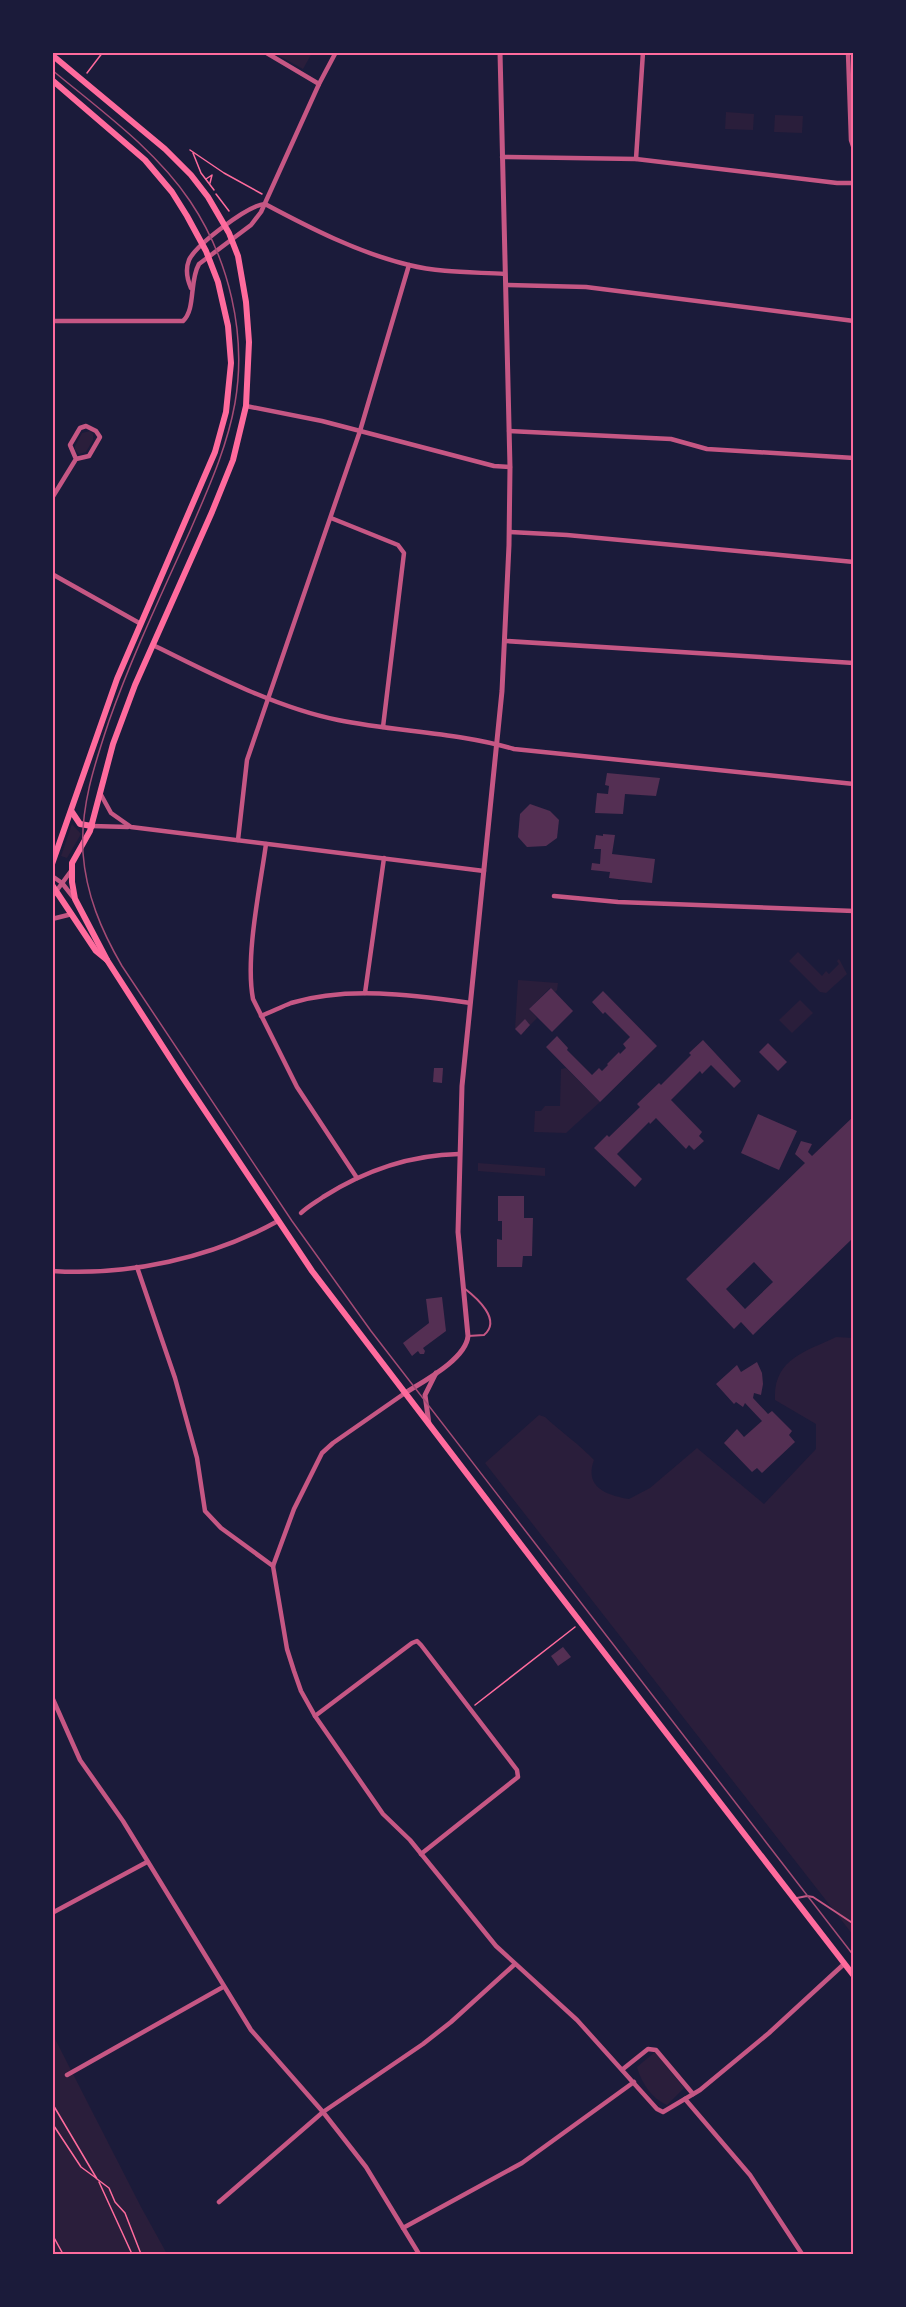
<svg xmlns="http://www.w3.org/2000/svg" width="906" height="2307" font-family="Rubik,sans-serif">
<rect width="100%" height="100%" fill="#1b1b3a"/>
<g fill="#2a1e3b">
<path d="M274 53H312L303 69Z"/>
<path d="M726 112 754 114 753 130 725 129Z"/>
<path d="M775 115 803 116 802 133 774 132Z"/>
<path d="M90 431 93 434V440L86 452 79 454 75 450V446L82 433Z"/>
<path d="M72 824 81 834 67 858 61 856Z"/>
<path d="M798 952 822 976 826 971 829 974 839 964 837 961 839 959 847 974 826 993 820 992 789 961Z"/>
<path d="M518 980 558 983 557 990 555 992 550 988 529 1009 537 1018 530 1025 525 1020 515 1029Z"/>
<path d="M800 1000 813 1013 792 1033 779 1020Z"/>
<path d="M566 1068 600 1102 566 1133 534 1132 535 1111H541L545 1106H560L561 1069Z"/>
<path d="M478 1163 545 1168V1176L478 1171Z"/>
<path d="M836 1337 853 1338V1935L485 1463 539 1415 545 1417C561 1432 579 1444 594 1460 584 1487 606 1495 629 1499L650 1488 697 1448 764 1504 816 1449V1424L775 1400C773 1359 805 1352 836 1337Z"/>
<path d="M52 2033 141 2207 167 2254H53Z"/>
<path d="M655 2052 684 2088 667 2105C652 2099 641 2082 637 2067Z"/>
</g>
<g fill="#542f53" fill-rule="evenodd">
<path d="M607 773 660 778 656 796 625 794 623 814 595 813 597 793 608 794 609 786 605 785Z"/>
<path d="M530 804 550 811 559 820 557 838 546 846 527 847 518 837 520 814Z"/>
<path d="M603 834 615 835 612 854 655 859 652 883 609 878 610 872 591 870 592 863 600 864 601 849H594L596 835 603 836Z"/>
<path d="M551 988 573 1011 552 1032 529 1009Z"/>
<path d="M603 991 657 1046 600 1102 546 1047 557 1036 568 1048 567 1050 592 1075 599 1068 602 1071 608 1065 607 1064 619 1052 620 1054 626 1048 623 1044 630 1037 605 1012 603 1014 592 1002Z"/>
<path d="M525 1019 530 1025 521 1035 515 1029Z"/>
<path d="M703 1040 741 1081 734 1088 711 1065 702 1074 700 1071 671 1100 702 1132 699 1136 704 1141 694 1150 689 1145 686 1149 656 1118 650 1124 649 1122 617 1154 642 1179 635 1187 594 1148 607 1135 609 1137 640 1107 637 1104 659 1083 661 1085 691 1055 689 1053Z"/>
<path d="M768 1043 787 1062 778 1071 759 1052Z"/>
<path d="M434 1068H443L442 1083 433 1082Z"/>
<path d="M758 1114 797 1131 779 1170 741 1153Z"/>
<path d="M854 1116V1166L851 1168 854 1171V1237L753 1335 741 1322 734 1329 686 1279 805 1163 795 1154 801 1141 812 1144 808 1152 812 1156ZM754 1262 773 1282 745 1309 726 1289Z"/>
<path d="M498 1196H524V1218H533L532 1256H523L522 1267H497V1239L502 1240V1221H498Z"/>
<path d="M442 1297 446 1331 423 1348 425 1351 424 1354H420L418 1351 412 1356 403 1343 429 1323 426 1299Z"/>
<path d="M757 1362 762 1373 763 1384 761 1395 754 1393 753 1398 768 1414 772 1411 792 1431 789 1435 795 1442 762 1473 757 1468 752 1472 724 1443 737 1429 744 1437 762 1421 745 1403 743 1407 736 1402 734 1404 716 1384 737 1365 741 1372Z"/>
<path d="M563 1647 571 1657 558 1666 551 1656Z"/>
</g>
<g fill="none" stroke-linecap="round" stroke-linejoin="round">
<g stroke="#ff6b9d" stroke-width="1.5">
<path d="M87 73 103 52"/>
<path d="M190 150 224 173 262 194"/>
<path d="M193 153 201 173 214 190"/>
<path d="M206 179 212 175 210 183"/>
<path d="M216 194 229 211"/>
<path d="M475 1705 575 1627"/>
<path d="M52 2103 97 2179 109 2188 115 2202 125 2213 141 2254"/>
<path d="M52 2123 81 2167 96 2178"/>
<path d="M99 2182 132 2254"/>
<path d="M52 2234 63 2254"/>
</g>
<g stroke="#c65784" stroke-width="2">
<path d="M464 1288C477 1298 502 1320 484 1335L468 1336"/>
<path d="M797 1898 807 1896 813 1897 854 1924"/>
</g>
<g stroke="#c65784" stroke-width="4.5">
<path d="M265 52 319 84"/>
<path d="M848 52 851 140 854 149"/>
<path d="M502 157 636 159 837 183H854"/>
<path d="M636 159 643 52"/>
<path d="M265 204C310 228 359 253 409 265 441 273 473 272 505 274"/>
<path d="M506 285 586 287 854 321"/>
<path d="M191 288C187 279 185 270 189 260 196 245 248 205 265 204"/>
<path d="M52 321H183C196 309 189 281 199 264L251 225 261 212 319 84 336 52"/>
<path d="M246 406 322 421 494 466 510 467"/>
<path d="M509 431 671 439 707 449 854 458"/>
<path d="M52 498 76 459 89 456 100 437 96 431 86 426 80 428 70 445 76 459"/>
<path d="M331 518 398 545 404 553 383 727"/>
<path d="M510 532 567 535 854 562"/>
<path d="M52 574 141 624"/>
<path d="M506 641 854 663"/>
<path d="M153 645C209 673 277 708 338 720 397 732 457 732 514 749L854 784"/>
<path d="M100 793 111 813 131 827 484 871"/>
<path d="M92 826 128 827"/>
<path d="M238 840 247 760 360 431 409 265"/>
<path d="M266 844C260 888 245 957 253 999L297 1087 357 1178"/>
<path d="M52 876 62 883 73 897"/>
<path d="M554 896 618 902 854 911"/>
<path d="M52 897 71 871"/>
<path d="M52 919 72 914"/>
<path d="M365 993 384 858"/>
<path d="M261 1016C271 1012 281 1007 291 1003 348 986 412 995 470 1003"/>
<path d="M301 1213C307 1207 316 1202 323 1197 364 1171 410 1155 459 1154"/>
<path d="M137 1267 175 1378 197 1458 205 1511 221 1528 273 1566"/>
<path d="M52 1271C129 1276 211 1258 278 1221"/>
<path d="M405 1393 333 1443 322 1453 294 1509 273 1566 287 1649 294 1671 301 1691 315 1716 383 1814 410 1840 496 1946 577 2020 657 2109 663 2112 700 2090 769 2033 844 1964"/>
<path d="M52 1697 80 1760 123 1821 251 2030 323 2112 366 2167 419 2254"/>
<path d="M315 1716 412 1643 417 1641 421 1645 517 1770 518 1777 421 1854"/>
<path d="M52 1913 147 1862"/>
<path d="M623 2069 648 2049 656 2050 693 2094"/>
<path d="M67 2075 223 1987"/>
<path d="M685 2099 750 2175 802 2254"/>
<path d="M219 2202 323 2112 423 2044 451 2022 515 1964"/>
<path d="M403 2228 522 2163 634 2082"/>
</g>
<g stroke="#c65784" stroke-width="5">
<path d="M405 1393C424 1381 466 1359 468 1336L458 1232 462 1086 502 691 509 545 510 467 500 52"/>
<path d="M429 1424 425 1395 436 1373"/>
</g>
<g stroke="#ff6b9d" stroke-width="6">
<path d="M52 55 165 149 191 175 208 197 229 233 238 256 246 302 249 342 246 406 233 460 212 512 135 685 113 744 90 831 72 863V882L75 899 107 960"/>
<path d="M52 80 145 160 172 192 187 216 206 251 218 282 228 326 231 363 226 412 215 452 117 679 52 864"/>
<path d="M72 812 80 824 92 826"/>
<path d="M52 885 96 951 107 960 183 1078 312 1271 551 1584 854 1976"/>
</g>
<path stroke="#a44b75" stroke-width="1.5" d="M52 70C100 110 155 149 190 201 229 259 247 334 235 403 227 448 208 489 190 531 162 593 132 656 109 721 95 763 80 807 83 853 86 894 101 930 122 966L292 1221 371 1331 854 1956"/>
</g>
<rect width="906" height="2307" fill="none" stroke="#1b1b3a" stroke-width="108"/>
<rect x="54" y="54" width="798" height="2199" fill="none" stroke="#ff6b9d" stroke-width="2"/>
</svg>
